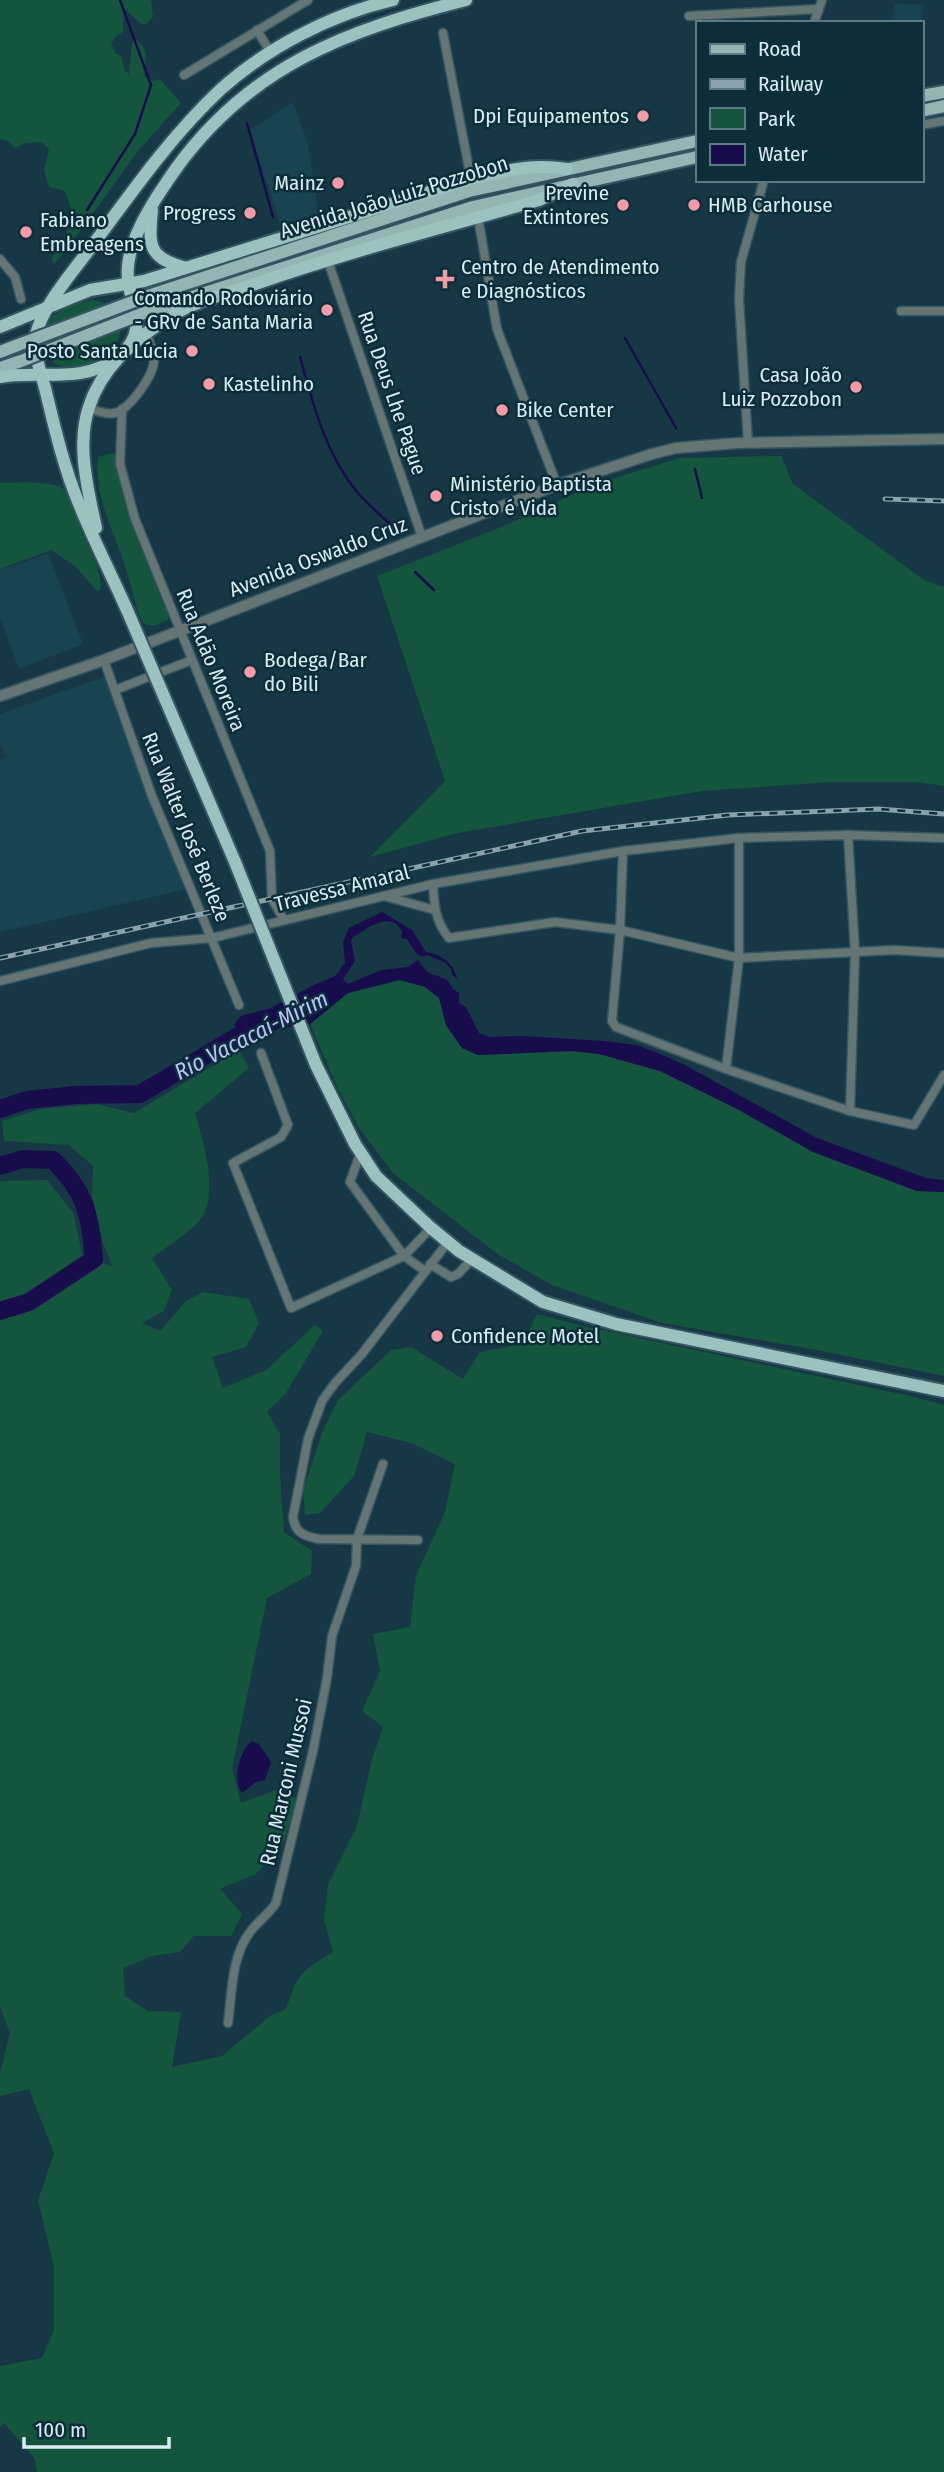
<svg xmlns="http://www.w3.org/2000/svg" width="944" height="2472" font-family="'Fira Sans Condensed',sans-serif">
<rect width="100%" height="100%" fill="#163844"/>
<g fill="#184452">
<path d="M895 4 924 5 921 23H891Z"/>
<path d="M293 102 308 145 319 215 281 227 250 130Z"/>
<path d="M48 554 83 644 19 669 0 618V570Z"/>
<path d="M106 676 187 889 0 932V760L5 757 0 742V714Z"/>
</g>
<g fill="#14553d">
<path d="M0 0H151L153 17 146 24H141L124 8 123 32 115 37 111 45 116 54 121 56 125 71 129 74 132 43 136 40C150 48 145 63 144 77L154 81 160 79 181 103 137 152 86 223 55 263 51 260C64 237 81 216 63 190L49 187 44 170 49 149 42 142 26 143 15 148 8 141 0 139Z"/>
<path d="M92 300C116 302 129 327 114 348 108 357 92 363 81 365 74 367 67 368 60 366 53 363 47 357 44 351 29 321 69 304 92 300Z"/>
<path d="M114 453 117 457 160 597 169 614 168 620 154 626 144 624 139 615C133 595 128 572 120 552 108 519 95 494 98 457Z"/>
<path d="M781 456 793 484 924 580 944 587V786L917 782H830L702 791 457 833 370 857 445 781 377 576 504 526 596 484 679 458Z"/>
<path d="M25 482C35 483 54 483 62 488 74 497 75 515 80 528 88 548 101 566 101 589L97 591 75 566 51 550 0 569V483Z"/>
<path d="M399 980 425 987 439 998 446 1025 462 1048 478 1055 572 1051 599 1054 660 1071 739 1110 813 1152 917 1191 944 1192V1376L817 1350 662 1323 552 1285 499 1255 393 1173 359 1128 338 1089 310 1024 348 993Z"/>
<path d="M239 1050 249 1068 195 1113C203 1142 220 1193 200 1220 191 1231 165 1248 152 1258L172 1290 164 1311 142 1323 160 1331 186 1301 203 1292 249 1299 259 1323 246 1347 212 1357 223 1388 266 1370 315 1325 323 1331 286 1393 267 1412 280 1434V1473L284 1532 312 1551 311 1574 267 1598 232 1769 241 1803 277 1790 297 1799 284 1842 256 1874 220 1889 242 1914 231 1936H194L180 1952 153 1956 123 1968 125 1996 148 2011 181 2012 172 2067 222 2056 270 2016 286 2009C299 1972 300 1972 333 1952L324 1920 328 1885 357 1826 372 1759 383 1727 362 1711 380 1671 373 1634 410 1627 416 1576 445 1512 455 1464 411 1443 367 1432 354 1476 320 1513 305 1515 303 1491 322 1433 338 1400 391 1350 411 1347 463 1379 480 1352 523 1344 537 1314 583 1326 910 1396 944 1405V2472H37L35 2459 4 2423 0 2428V2366L42 2358 54 2330V2267L38 2200 54 2153 29 2089 0 2096V2073L10 2033 0 2007V1181L47 1180 74 1214 82 1254 113 1267 103 1243 92 1196 93 1166 69 1145 4 1141 2 1121 40 1109 96 1104 134 1113Z"/>
</g>
<g fill="#190c4d">
<path d="M382 912 412 930 426 952C440 954 454 963 457 978L452 975 451 969 444 962 427 955 422 957 416 953 407 939 401 938 402 931C389 910 368 928 353 937L351 941 355 961 343 979 348 984 381 970 408 967 418 960C431 980 432 971 448 981L453 989 459 993V1003L466 1007 479 1033 489 1037 521 1036 605 1041 637 1045 658 1053 685 1065 817 1138 926 1178 944 1180V1192L917 1191 813 1152 739 1110 660 1071 599 1054 572 1051 478 1055 462 1048 446 1025 439 998 425 987 400 980 348 993 310 1024 280 1028 244 1044 234 1025 241 1016 271 1008 312 986 335 976 345 963 343 942 349 928Z"/>
<path d="M251 1741 259 1744 271 1762 265 1780 256 1782 242 1793C232 1778 239 1754 251 1741Z"/>
</g>
<g fill="none" stroke-linecap="round" stroke-linejoin="round">
<g stroke="#190c4d" stroke-width="2.5">
<path d="M247 123 273 217"/>
<path d="M87 210 135 134 151 85 120 0"/>
<path d="M625 338 676 428"/>
<path d="M300 357C313 404 325 453 357 492 367 504 381 515 392 526"/>
<path d="M695 469 702 498"/>
<path d="M415 572 434 590"/>
</g>
<g stroke="#190c4d" stroke-width="18">
<path d="M0 1109 27 1100 75 1095 140 1094 240 1035 260 1026"/>
<path d="M0 1166 23 1159 53 1160C86 1192 90 1215 94 1259L29 1302 0 1311"/>
</g>
<defs>
<g id="minor">
<path d="M689 16 819 9"/>
<path d="M814 23 822 0"/>
<path d="M257 30 271 53"/>
<path d="M443 33 471 179"/>
<path d="M184 75 308 0"/>
<path d="M921 125 944 121"/>
<path d="M478 217 497 329 557 485"/>
<path d="M0 259 15 277 21 299"/>
<path d="M328 261 422 537"/>
<path d="M901 311H944"/>
<path d="M88 408C96 411 107 415 115 413 130 409 153 376 154 361 154 352 149 342 147 334"/>
<path d="M122 409 120 464 135 519 270 851 272 899 284 920"/>
<path d="M748 443 739 299 741 262 764 180"/>
<path d="M104 660 152 796 239 1005"/>
<path d="M115 690 192 660"/>
<path d="M848 835 855 952 850 1111"/>
<path d="M623 851 620 930 612 1021 616 1027 726 1069 850 1111 914 1125 944 1075"/>
<path d="M433 884C434 904 435 921 449 938L555 922 620 930 739 958 894 950 944 953"/>
<path d="M384 896 435 910"/>
<path d="M0 981 151 943 212 938 433 884 623 851 739 838 848 835 944 838"/>
<path d="M261 1053 288 1125 281 1137 233 1163 291 1308 404 1256 431 1228"/>
<path d="M726 1069 739 958V838"/>
<path d="M360 1154 350 1182 404 1256 425 1271"/>
<path d="M430 1264 451 1277 458 1274 471 1260"/>
<path d="M418 1540 319 1539C304 1536 295 1533 293 1517L308 1439 322 1401 335 1383 362 1354 448 1242"/>
<path d="M228 2023C232 1994 231 1957 250 1932 258 1921 268 1915 276 1903L313 1751 327 1678 332 1636 356 1566 357 1539 383 1464"/>
</g>
<path id="tertiary" d="M0 696 104 660 557 485 652 454 676 448 738 443 944 439"/>
<g id="primary">
<path d="M921 96 944 92"/>
<path d="M921 111 944 106"/>
<path d="M148 296 469 191 697 141"/>
<path d="M149 311 473 207 697 157"/>
<path d="M0 352 18 345"/>
<path d="M0 368 21 361"/>
</g>
<g id="trunk">
<path d="M152 210C149 244 147 257 183 267"/>
<path d="M0 327 90 290 144 281 471 179C506 171 531 163 567 169"/>
<path d="M128 347C144 327 133 308 129 286 126 272 128 258 133 244 142 218 159 193 175 170 249 66 347 30 466 0"/>
<path d="M0 377C38 370 82 384 115 359"/>
<path d="M96 528C88 490 76 445 89 407 102 365 142 333 178 312 202 299 232 292 258 283 350 251 445 227 539 200L573 184"/>
<path d="M127 610C111 574 93 539 79 504 64 468 55 429 46 392 42 375 34 357 35 340 38 311 75 269 92 246 132 192 171 136 220 90 266 48 332 14 393 0"/>
<path d="M169 708 235 862"/>
<path d="M316 1065 355 1144 376 1176 431 1228 459 1251 543 1302 616 1324 944 1391"/>
</g>
</defs>
<use href="#minor" stroke="#355560" stroke-width="11"/>
<use href="#tertiary" stroke="#355560" stroke-width="13"/>
<use href="#primary" stroke="#355560" stroke-width="16"/>
<use href="#trunk" stroke="#355560" stroke-width="16"/>
<use href="#minor" stroke="#647574" stroke-width="8"/>
<use href="#tertiary" stroke="#647574" stroke-width="10"/>
<use href="#primary" stroke="#93b5b4" stroke-width="12"/>
<use href="#trunk" stroke="#9cc2c0" stroke-width="12"/>
<defs>
<g id="rail">
<path d="M885 499 944 501"/>
<path d="M0 958 582 831 728 815 878 809 944 814"/>
</g>
</defs>
<use href="#rail" stroke="#89a2ac" stroke-width="5"/>
<use href="#rail" stroke="#0b2e39" stroke-width="2.5" stroke-dasharray="8" stroke-linecap="butt"/>
<defs>
<g id="primary-bridge">
<path d="M18 345 148 296"/>
<path d="M21 361 149 311"/>
</g>
<g id="trunk-bridge">
<path d="M127 610 169 708"/>
<path d="M235 862 316 1065"/>
</g>
</defs>
<use href="#primary-bridge" stroke="#355560" stroke-width="16" stroke-linecap="butt"/>
<use href="#trunk-bridge" stroke="#355560" stroke-width="16" stroke-linecap="butt"/>
<use href="#primary-bridge" stroke="#93b5b4" stroke-width="12"/>
<use href="#trunk-bridge" stroke="#9cc2c0" stroke-width="12"/>
</g>
<g fill="#f49aa6" stroke="#0b2e39" stroke-width="2.5">
<circle cx="643" cy="116" r="7"/>
<circle cx="338" cy="183" r="7"/>
<circle cx="623" cy="205" r="7"/>
<circle cx="694" cy="205" r="7"/>
<circle cx="250" cy="213" r="7"/>
<circle cx="26" cy="232" r="7"/>
<path d="M441.5 268.5h7v7h7v7h-7v7h-7v-7h-7v-7h7z"/>
<circle cx="327" cy="310" r="7"/>
<circle cx="192" cy="351" r="7"/>
<circle cx="209" cy="384" r="7"/>
<circle cx="856" cy="387" r="7"/>
<circle cx="502" cy="410" r="7"/>
<circle cx="436" cy="496" r="7"/>
<circle cx="250" cy="672" r="7"/>
<circle cx="437" cy="1336" r="7"/>
</g>
<g text-anchor="middle" dominant-baseline="central" stroke-width="5" stroke-linejoin="round" paint-order="stroke">
<g font-size="21" fill="#d9ecf3" stroke="#0b2e39" text-anchor="start">
<text x="629" y="116" text-anchor="end">Dpi Equipamentos</text>
<text x="324" y="183" text-anchor="end">Mainz</text>
<text x="609" y="193" text-anchor="end">Previne<tspan x="609" dy="24">Extintores</tspan></text>
<text x="708" y="205">HMB Carhouse</text>
<text x="236" y="213" text-anchor="end">Progress</text>
<text x="40" y="220">Fabiano<tspan x="40" dy="24">Embreagens</tspan></text>
<text x="461" y="267">Centro de Atendimento<tspan x="461" dy="24">e Diagnósticos</tspan></text>
<text x="313" y="298" text-anchor="end">Comando Rodoviário<tspan x="313" dy="24">- GRv de Santa Maria</tspan></text>
<text x="178" y="351" text-anchor="end">Posto Santa Lúcia</text>
<text x="842" y="375" text-anchor="end">Casa João<tspan x="842" dy="24">Luiz Pozzobon</tspan></text>
<text x="223" y="384">Kastelinho</text>
<text x="516" y="410">Bike Center</text>
<text x="450" y="484">Ministério Baptista<tspan x="450" dy="24">Cristo é Vida</tspan></text>
<text x="264" y="660">Bodega/Bar<tspan x="264" dy="24">do Bili</tspan></text>
<text x="451" y="1336">Confidence Motel</text>
</g>
<g font-size="21" fill="#d9ecf3" stroke="#0b2e39">
<text transform="translate(394 197) rotate(-17)">Avenida João Luiz Pozzobon</text>
<text transform="translate(392 393) rotate(71)">Rua Deus Lhe Pague</text>
<text transform="translate(318 557) rotate(-21)">Avenida Oswaldo Cruz</text>
<text transform="translate(211 660) rotate(68)">Rua Adão Moreira</text>
<text transform="translate(186 827) rotate(68)">Rua Walter José Berleze</text>
<text transform="translate(342 888) rotate(-14)">Travessa Amaral</text>
<text transform="translate(286 1782) rotate(-77)">Rua Marconi Mussoi</text>
</g>
<g font-size="23" font-style="italic" fill="#bec1fd" stroke="#0b2e39">
<text transform="translate(251 1035) rotate(-27)">Rio Vacacaí-Mirim</text>
</g>
</g>
<rect x="696" y="21" width="228" height="161" fill="#0b2e39" stroke="#5d7a83" stroke-width="2"/>
<rect x="710" y="44" width="35" height="10" fill="#93b5b4" stroke="#5d7a83" stroke-width="2"/>
<text x="758" y="56" font-size="21" fill="#d9ecf3">Road</text>
<rect x="710" y="79" width="35" height="10" fill="#89a2ac" stroke="#5d7a83" stroke-width="2"/>
<text x="758" y="91" font-size="21" fill="#d9ecf3">Railway</text>
<rect x="710" y="108" width="35" height="21" fill="#14553d" stroke="#5d7a83" stroke-width="2"/>
<text x="758" y="126" font-size="21" fill="#d9ecf3">Park</text>
<rect x="710" y="144" width="35" height="21" fill="#190c4d" stroke="#5d7a83" stroke-width="2"/>
<text x="758" y="161" font-size="21" fill="#d9ecf3">Water</text>
<path d="M24 2437v10h145v-10" fill="none" stroke="#d9ecf3" stroke-width="3.5"/>
<text x="35" y="2437" font-size="21" fill="#d9ecf3" stroke="#0b2e39" stroke-width="5" paint-order="stroke">100 m</text>
</svg>
